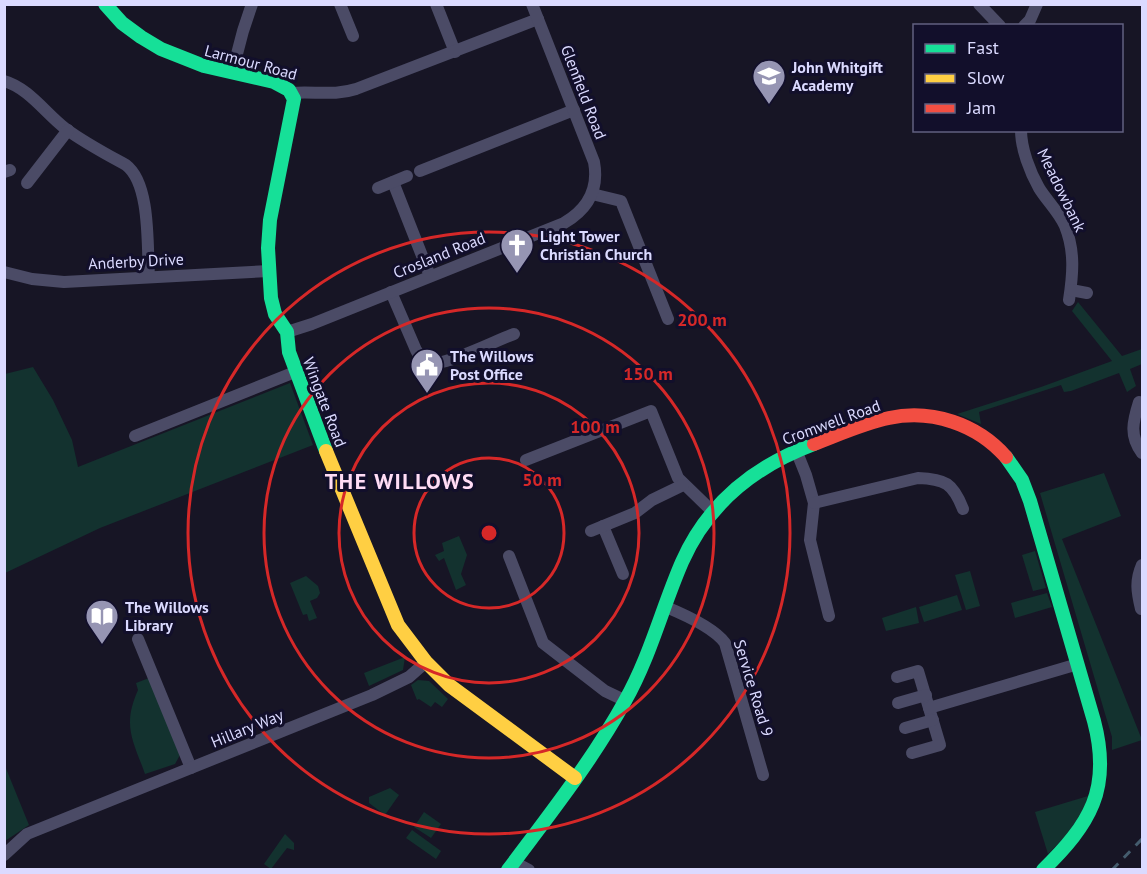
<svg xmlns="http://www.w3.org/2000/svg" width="1147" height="874" font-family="'PT Sans',sans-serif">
<rect width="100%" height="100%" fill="#171525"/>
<g fill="#13322f">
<path d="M1078 302 1122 356 1142 349V364L1130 369 1136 386 1127 392 1119 373 1071 391 1064 392 1061 385 979 412 981 424 957 414 1041 387 1112 361 1072 311Z"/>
<path d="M33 367 53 400 72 440 78 467 290 383 313 445 100 528 5 573V374Z"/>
<path d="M1104 473 1121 516 1062 539 1142 740 1112 750V737L1106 717 1040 493Z"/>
<path d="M459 536 467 555 461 574 466 585 456 590 444 558 439 561 435 555 444 551 442 543Z"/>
<path d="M1035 551 1046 588 1033 591 1022 555Z"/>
<path d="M970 571 980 606 966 610 955 575Z"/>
<path d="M306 576 318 586 320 593 317 598 310 601 317 618 309 621 307 614 303 615 290 583Z"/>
<path d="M1047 593 1052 607 1015 618 1011 603Z"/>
<path d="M957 595 962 610 924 622 919 607Z"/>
<path d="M916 607 919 623 886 631 882 618Z"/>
<path d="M405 657 403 670 369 686 364 673Z"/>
<path d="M149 678 180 755 175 764 145 774C133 740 122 726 138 690L136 683Z"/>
<path d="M418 680 429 681 448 699 442 707 435 702 431 707 419 699 417 700 411 685Z"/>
<path d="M5 766 29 825 5 841H4Z"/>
<path d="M390 788 399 795 385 815 369 803V797Z"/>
<path d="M1088 796 1079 822 1048 854 1035 812Z"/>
<path d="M424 812 441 824 431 838 414 827Z"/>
<path d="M412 830 441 851 436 859 406 838Z"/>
<path d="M285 834 294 843V850L287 848 271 869 264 864Z"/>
</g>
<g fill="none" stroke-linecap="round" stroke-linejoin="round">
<g stroke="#4b4b66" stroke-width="12">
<path d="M340 4 353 36"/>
<path d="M436 4 455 52"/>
<path d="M979 4 1000 26"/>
<path d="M1024 26 1030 20 1037 4"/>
<path d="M232 73 243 31 252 4"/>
<path d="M4 81C29 88 46 114 66 129 85 143 106 154 126 165 151 184 147 247 149 277"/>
<path d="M291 93C313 91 335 96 356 89L538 19"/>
<path d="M1021 130C1021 149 1030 172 1039 188 1047 201 1059 212 1065 226 1075 251 1073 274 1069 300"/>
<path d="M420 171 574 110"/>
<path d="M4 172 10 170"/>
<path d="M393 182 430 276"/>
<path d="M27 183 68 130"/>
<path d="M378 188 407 176"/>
<path d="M592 194 621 201 668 319"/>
<path d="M4 272 32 279 64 282 269 271"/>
<path d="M1071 290 1087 293"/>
<path d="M391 292 416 350C420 358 426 362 434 363 450 364 497 340 514 334"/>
<path d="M287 332 312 324 564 223C588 209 599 189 594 162L532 4"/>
<path d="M1139 402C1133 421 1129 436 1142 453"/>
<path d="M135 436 295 372"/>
<path d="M796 450 806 475 814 503 810 540 829 616"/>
<path d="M526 460 651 411 678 478 712 511"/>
<path d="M814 503 918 478C945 479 953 483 963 509"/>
<path d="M603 526 623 574"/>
<path d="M591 531 635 513 652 500 683 485"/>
<path d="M509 556 543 643 605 691 626 701"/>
<path d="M666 607C683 614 714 628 725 643L763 775"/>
<path d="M1141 609C1137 592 1135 581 1142 565"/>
<path d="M138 639 191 768"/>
<path d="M897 677 918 671 940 745 912 753"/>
<path d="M898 703 926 695"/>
<path d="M929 708 1078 664"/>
<path d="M905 728 933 720"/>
<path d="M4 855 27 834 372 695 409 677 426 662"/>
<path d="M514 862 529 870"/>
</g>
<g stroke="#16e098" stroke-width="14">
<path d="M105 4 122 23 141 37 161 49 204 66 274 82 289 90 294 99 270 220 268 248 271 298 275 314 287 332 289 352 326 451"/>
<path d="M1006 457 1022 480 1030 501 1094 721C1112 789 1090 824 1043 870"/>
<path d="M508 870C549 815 592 761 625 701 650 657 662 608 682 562 708 503 755 466 814 444"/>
</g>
<path stroke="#ffcf43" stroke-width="14" d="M326 451 398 625 426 662 449 685 575 778"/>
<path stroke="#f24e42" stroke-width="14" d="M814 444C838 435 864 423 889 418 932 409 977 424 1006 457"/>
<path stroke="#445c6e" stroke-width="3" stroke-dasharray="9 8" stroke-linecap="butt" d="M1112 870 1142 839"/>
</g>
<g fill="none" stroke="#d62828" stroke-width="3">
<circle cx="489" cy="533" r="75"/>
<circle cx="489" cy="533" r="150"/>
<circle cx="489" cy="533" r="225"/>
<circle cx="489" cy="533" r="301"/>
</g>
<defs>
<symbol id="school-pin" viewBox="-11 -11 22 30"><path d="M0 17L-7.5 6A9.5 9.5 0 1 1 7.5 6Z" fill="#9695b3" stroke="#120f2b"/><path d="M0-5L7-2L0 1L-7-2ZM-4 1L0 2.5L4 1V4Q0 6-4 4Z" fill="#fff"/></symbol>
<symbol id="church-pin" viewBox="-11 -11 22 30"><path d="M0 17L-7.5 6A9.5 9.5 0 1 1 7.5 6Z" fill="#9695b3" stroke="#120f2b"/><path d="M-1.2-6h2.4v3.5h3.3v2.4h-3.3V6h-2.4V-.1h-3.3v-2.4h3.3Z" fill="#fff"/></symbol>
<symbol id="civic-pin" viewBox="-11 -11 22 30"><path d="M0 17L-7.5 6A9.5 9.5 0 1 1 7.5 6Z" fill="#9695b3" stroke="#120f2b"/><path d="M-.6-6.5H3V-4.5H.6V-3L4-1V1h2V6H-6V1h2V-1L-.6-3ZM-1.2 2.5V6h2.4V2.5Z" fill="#fff"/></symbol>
<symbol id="library-pin" viewBox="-11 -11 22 30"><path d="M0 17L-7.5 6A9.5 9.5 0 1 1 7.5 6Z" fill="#9695b3" stroke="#120f2b"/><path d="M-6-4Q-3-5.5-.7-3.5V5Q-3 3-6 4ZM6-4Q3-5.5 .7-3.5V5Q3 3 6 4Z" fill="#fff"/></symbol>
</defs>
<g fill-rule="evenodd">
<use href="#school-pin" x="750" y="57" width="38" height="52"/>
<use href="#church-pin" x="498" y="226" width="38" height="52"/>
<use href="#civic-pin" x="408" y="346" width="38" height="52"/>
<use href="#library-pin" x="83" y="597" width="38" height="52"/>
</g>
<g text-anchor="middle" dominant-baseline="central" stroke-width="6" stroke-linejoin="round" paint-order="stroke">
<g font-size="16" fill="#dbdaff" stroke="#120f2b">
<text transform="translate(251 62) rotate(15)">Larmour Road</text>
<text transform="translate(584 92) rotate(69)">Glenfield Road</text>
<text transform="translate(1062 190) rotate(64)">Meadowbank</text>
<text transform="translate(439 255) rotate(-22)">Crosland Road</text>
<text transform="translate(136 261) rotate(-3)">Anderby Drive</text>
<text transform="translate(325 402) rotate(69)">Wingate Road</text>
<text transform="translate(831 422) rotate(-20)">Cromwell Road</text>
<text transform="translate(754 688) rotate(73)">Service Road 9</text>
<text transform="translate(247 728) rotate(-22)">Hillary Way</text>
</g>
<g font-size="16" font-weight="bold" fill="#dbdaff" stroke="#120f2b" text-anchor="start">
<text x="792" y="67">John Whitgift<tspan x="792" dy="18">Academy</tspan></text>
<text x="540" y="236">Light Tower<tspan x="540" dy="18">Christian Church</tspan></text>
<text x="450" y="356">The Willows<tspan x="450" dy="18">Post Office</tspan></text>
<text x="125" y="607">The Willows<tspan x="125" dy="18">Library</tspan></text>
</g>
<g font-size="22" font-weight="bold" letter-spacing="1.5" fill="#ffdcf5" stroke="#120f2b">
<text x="400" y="481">THE WILLOWS</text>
</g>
</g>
<circle cx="489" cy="533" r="9" fill="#d62828" stroke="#120f2b" stroke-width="3"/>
<g font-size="18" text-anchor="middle" font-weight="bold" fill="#d62828" stroke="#120f2b" stroke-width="6" stroke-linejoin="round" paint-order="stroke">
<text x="702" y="326">200 m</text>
<text x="648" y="380">150 m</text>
<text x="595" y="433">100 m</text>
<text x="542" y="486">50 m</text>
</g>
<rect width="1147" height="874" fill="none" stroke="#dbdaff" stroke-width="12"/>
<rect x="913" y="24" width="210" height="108" fill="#120f2b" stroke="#626080" stroke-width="1.5"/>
<rect x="925" y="44" width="30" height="9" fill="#16e098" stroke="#626080" stroke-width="1.5"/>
<text x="967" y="54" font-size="18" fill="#dbdaff">Fast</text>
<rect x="925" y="74" width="30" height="9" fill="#ffcf43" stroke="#626080" stroke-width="1.5"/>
<text x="967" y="84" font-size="18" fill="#dbdaff">Slow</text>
<rect x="925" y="104" width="30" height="9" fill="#f24e42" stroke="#626080" stroke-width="1.5"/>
<text x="967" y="114" font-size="18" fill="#dbdaff">Jam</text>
</svg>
